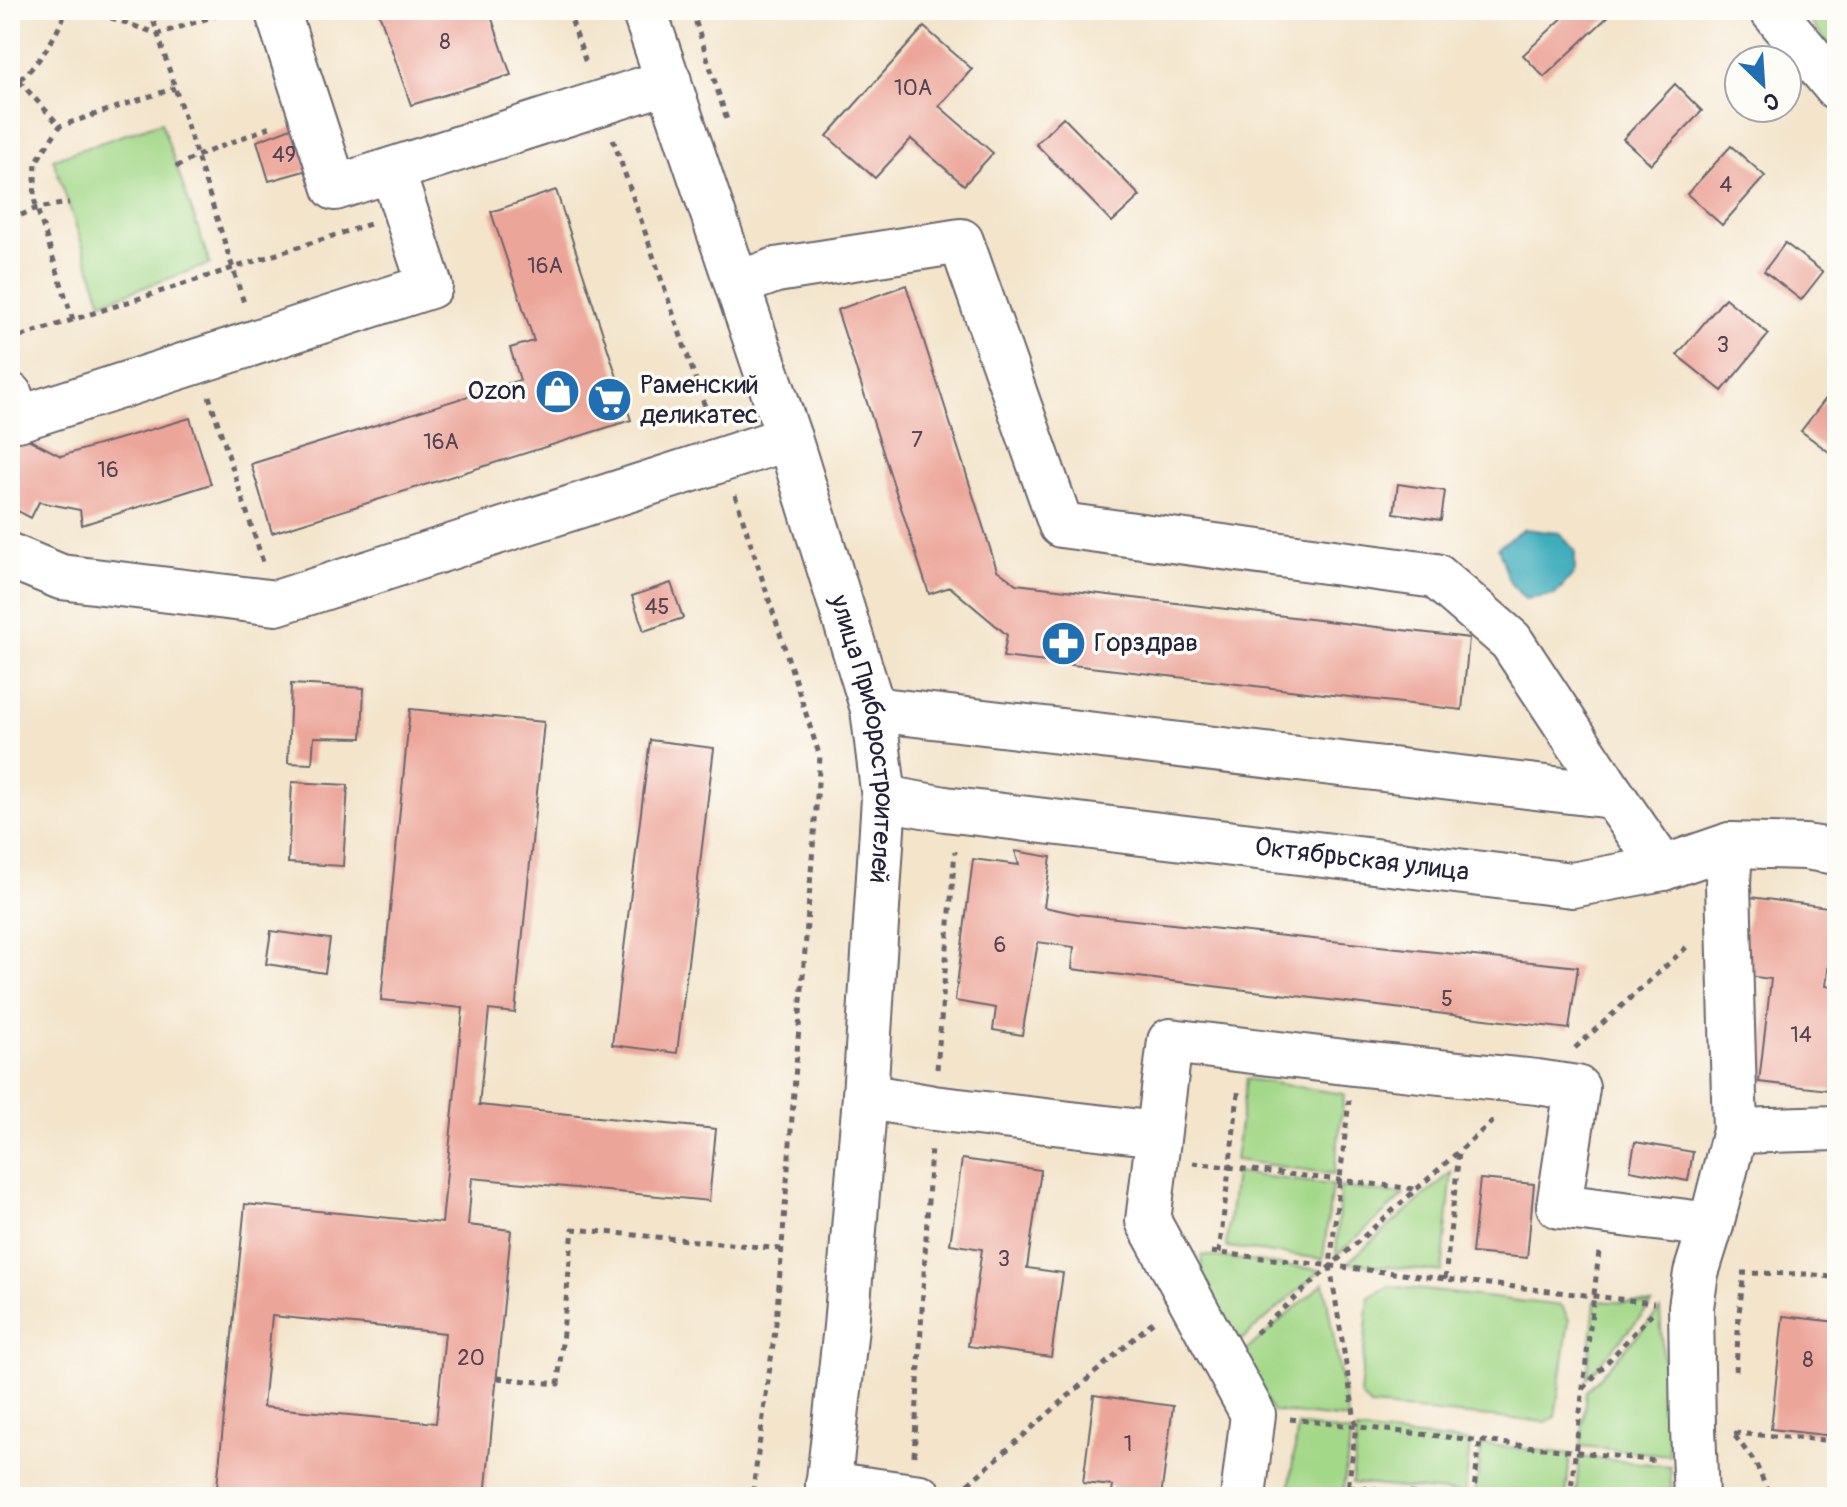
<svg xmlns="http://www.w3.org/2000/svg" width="1847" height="1507" font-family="Pangolin,sans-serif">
<rect width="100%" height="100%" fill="#fdfcf7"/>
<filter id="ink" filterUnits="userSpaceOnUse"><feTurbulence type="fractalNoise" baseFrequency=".0125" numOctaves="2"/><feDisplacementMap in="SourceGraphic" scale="16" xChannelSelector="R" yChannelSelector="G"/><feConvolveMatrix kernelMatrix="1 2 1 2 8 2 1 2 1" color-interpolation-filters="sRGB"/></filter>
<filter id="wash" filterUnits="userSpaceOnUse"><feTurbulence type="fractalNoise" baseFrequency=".006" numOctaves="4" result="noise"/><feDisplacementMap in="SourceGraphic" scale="32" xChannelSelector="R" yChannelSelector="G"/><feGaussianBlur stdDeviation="1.8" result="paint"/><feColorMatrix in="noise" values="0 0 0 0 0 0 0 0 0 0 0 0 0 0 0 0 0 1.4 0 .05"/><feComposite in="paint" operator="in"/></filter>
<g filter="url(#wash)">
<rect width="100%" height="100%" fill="#f3e4ca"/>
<g fill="#a4d889" stroke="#637d62" stroke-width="2">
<path d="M1801 10H1837V55Z"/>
<path d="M161 122 210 264 102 302 53 159Z"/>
<path d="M1246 1079 1344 1094 1334 1174 1235 1160Z"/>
<path d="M1452 1172 1442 1272 1348 1263V1262Z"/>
<path d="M1235 1173 1332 1185 1323 1259 1226 1247Z"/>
<path d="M1340 1187 1404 1195 1336 1256Z"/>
<path d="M1202 1255 1321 1270 1236 1345 1202 1282Z"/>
<path d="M1324 1283 1348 1419 1272 1411 1241 1355Z"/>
<path d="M1389 1286 1562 1306 1569 1320 1555 1417 1545 1422 1370 1406 1360 1395 1369 1297Z"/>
<path d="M1595 1301 1652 1304 1587 1378Z"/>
<path d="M1660 1310 1669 1455 1581 1446 1586 1392Z"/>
<path d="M1298 1425 1351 1433 1342 1497H1288Z"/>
<path d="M1357 1431 1470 1442 1465 1494 1352 1483Z"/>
<path d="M1482 1444 1570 1454 1566 1497 1475 1495Z"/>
<path d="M1579 1457 1670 1466 1672 1497H1576Z"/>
</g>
<path fill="#3eacbb" stroke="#30677b" stroke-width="2" d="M1524 529 1560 533 1575 551V572L1555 595 1525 599 1510 583 1498 547Z"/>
<g id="blocks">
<g fill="#eca599" fill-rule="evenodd">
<path d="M378 10H489L511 75 411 105Z"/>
<path d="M1571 10H1615L1544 77 1523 55Z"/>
<path d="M924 27 972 69 939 106 993 153 964 185 911 139 875 178 827 136Z"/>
<path d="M1675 84 1702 111 1651 164 1623 139Z"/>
<path d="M1063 117 1140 196 1112 222 1036 144Z"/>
<path d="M296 126 311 169 269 181 257 141Z"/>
<path d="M1731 146 1765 176 1722 225 1687 194Z"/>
<path d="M556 190 631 420 272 533 251 464 520 380 510 348 534 341 491 212Z"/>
<path d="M1785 243 1823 272 1801 300 1764 271Z"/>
<path d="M906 285 997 570 1016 584 1469 638 1462 710 1003 657 1007 635 950 587 929 594 837 310Z"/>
<path d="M1725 298 1769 334 1722 391 1677 355Z"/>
<path d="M1837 384V458L1801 431Z"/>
<path d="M190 418 211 484 82 525 80 510 39 502 31 518 10 507V430L61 456Z"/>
<path d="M1398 484 1445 491 1441 520 1394 513Z"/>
<path d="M671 583 683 618 644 631 632 596Z"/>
<path d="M291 684 364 688 362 738 314 737 312 764 288 763Z"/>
<path d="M410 709 544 722 515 1013 489 1010 479 1105 716 1129 709 1201 472 1178 468 1225 511 1230 485 1497H216L245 1204 442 1223 463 1008 381 1000ZM272 1316 445 1333 436 1423 263 1407Z"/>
<path d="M650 740 714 748 677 1053 612 1045Z"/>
<path d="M292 782 348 785 343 866 288 863Z"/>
<path d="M1015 851 1051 857 1044 907 1078 914 1578 967 1569 1029 1072 969 1074 947 1038 942 1022 1035 993 1030 996 1008 955 1001 973 859 1019 865Z"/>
<path d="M1750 897 1836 908 1826 986 1837 988V1091L1759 1082 1771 979 1740 975Z"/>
<path d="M271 931 330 939 325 973 266 964Z"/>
<path d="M1635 1142 1693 1152 1688 1181 1630 1170Z"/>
<path d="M962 1159 1041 1170 1027 1268 1063 1273 1051 1357 968 1346 982 1249 950 1244Z"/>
<path d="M1480 1179 1534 1184 1527 1258 1472 1253Z"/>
<path d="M1783 1316 1837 1322V1398L1833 1436 1771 1429Z"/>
<path d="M1094 1395 1173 1406 1161 1497H1111L1113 1486 1083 1483Z"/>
</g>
</g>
</g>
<g filter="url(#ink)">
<use href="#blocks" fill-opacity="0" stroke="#6b666d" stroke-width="2"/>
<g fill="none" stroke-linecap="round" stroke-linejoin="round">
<defs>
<g id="minor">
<path d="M277 10 335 188 669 81"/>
<path id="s1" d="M644 10 789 438 873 709 884 798 865 1096 846 1327 827 1497"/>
<path d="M1772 10 1837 88"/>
<path d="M737 284 776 270 961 241 1061 525 1436 576 1511 641 1613 796 1663 868"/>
<path d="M10 395 18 419 430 286 392 170"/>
<path d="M10 556 61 577 276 603 789 438"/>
<path d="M873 709 1613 796"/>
<path id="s2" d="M884 798 945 809 1572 885 1663 868 1730 845 1805 847 1837 852"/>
<path d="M865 1096 933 1108 1158 1134"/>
<path d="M1735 1131 1837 1128"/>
<path d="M828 1484 920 1497"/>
<path d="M1243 1497 1253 1414 1148 1221 1170 1041 1353 1063 1537 1082 1577 1088 1559 1206 1711 1225"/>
<path d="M1696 1497 1693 1429 1691 1307 1696 1273 1711 1225 1735 1131 1728 884 1730 845"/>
</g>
</defs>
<use href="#minor" stroke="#6b666d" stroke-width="48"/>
<g stroke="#6b666d" stroke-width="5" stroke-dasharray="6 6" stroke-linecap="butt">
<path d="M88 10 158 34 234 10"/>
<path d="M150 10 245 306"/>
<path d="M568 10 587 66"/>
<path d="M692 10 727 120"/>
<path d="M19 81 60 126"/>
<path d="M10 86C34 73 58 35 66 10"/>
<path d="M613 139 710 421"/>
<path d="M176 167 197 156 275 125"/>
<path d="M10 220 37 208 69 203"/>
<path d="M73 320 34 199 36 162 60 126 175 88"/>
<path d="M10 340 370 224"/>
<path d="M209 396 263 562"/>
<path d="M735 495 820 757 776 1323 752 1497"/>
<path d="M1575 1048 1689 945"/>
<path d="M937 1069 955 851"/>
<path d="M1193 1163 1415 1189"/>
<path d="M1211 1252 1654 1303"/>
<path d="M1219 1253 1239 1087"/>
<path d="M1741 1273 1808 1274 1837 1278"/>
<path d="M1445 1279 1459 1152"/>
<path d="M1256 1333 1496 1118"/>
<path d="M1736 1371 1739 1313 1744 1273"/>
<path d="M497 1378 558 1384 573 1229 781 1249"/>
<path d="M1583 1389 1652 1313"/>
<path d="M1290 1419 1657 1461"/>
<path d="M1734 1433 1837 1441"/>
<path d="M1735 1436 1756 1464 1770 1497"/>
<path d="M914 1456 931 1146"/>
<path d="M1349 1486 1443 1497"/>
<path d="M959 1492 1156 1319"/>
<path d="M1347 1497 1356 1426 1330 1266 1349 1100"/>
<path d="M1473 1497 1480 1441"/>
<path d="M1570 1497 1599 1252"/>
</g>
<use href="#minor" stroke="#fff" stroke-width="44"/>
</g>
</g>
<defs>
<symbol id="shop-disc" viewBox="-11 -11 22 22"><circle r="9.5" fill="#1f6fb2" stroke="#fdfcf7"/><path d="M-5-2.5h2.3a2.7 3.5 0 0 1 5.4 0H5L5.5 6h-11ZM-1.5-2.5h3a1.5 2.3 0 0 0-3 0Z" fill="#fff"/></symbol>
<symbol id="supermarket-disc" viewBox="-11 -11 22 22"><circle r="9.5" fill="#1f6fb2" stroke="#fdfcf7"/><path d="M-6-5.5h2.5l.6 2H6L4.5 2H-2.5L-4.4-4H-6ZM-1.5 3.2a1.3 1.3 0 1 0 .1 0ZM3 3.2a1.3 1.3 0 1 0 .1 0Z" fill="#fff"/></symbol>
<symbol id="pharmacy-disc" viewBox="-11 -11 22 22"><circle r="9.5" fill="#1f6fb2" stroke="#fdfcf7"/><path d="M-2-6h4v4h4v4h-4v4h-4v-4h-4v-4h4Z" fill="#fff"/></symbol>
</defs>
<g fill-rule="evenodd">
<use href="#shop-disc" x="532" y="366" width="51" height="51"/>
<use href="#supermarket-disc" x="584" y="374" width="51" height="51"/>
<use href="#pharmacy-disc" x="1038" y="618" width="51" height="51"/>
</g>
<g text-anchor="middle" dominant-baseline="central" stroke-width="7" stroke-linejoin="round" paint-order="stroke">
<g font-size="22" fill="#544352">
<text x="445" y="42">8</text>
<text x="913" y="88">10А</text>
<text x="284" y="155">49</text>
<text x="1726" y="185">4</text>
<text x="545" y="266">16А</text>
<text x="1723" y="345">3</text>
<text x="917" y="440">7</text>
<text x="441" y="442">16А</text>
<text x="108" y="470">16</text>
<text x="657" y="607">45</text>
<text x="1000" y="945">6</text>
<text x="1447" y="999">5</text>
<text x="1801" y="1035">14</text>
<text x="1004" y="1259">3</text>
<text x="471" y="1358">20</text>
<text x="1808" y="1360">8</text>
<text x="1128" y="1444">1</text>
</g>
<g font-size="26" fill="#22223b" stroke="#fdfcf7" text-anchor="start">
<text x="640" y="385">Раменский<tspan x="640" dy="30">деликатес</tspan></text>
<text x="526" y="391" text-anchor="end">Ozon</text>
<text x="1094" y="643">Горздрав</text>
</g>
<g font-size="26" fill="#22223b" stroke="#fdfcf7">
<text stroke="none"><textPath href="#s1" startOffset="764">улица Приборостроителей</textPath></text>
<text stroke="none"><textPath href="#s2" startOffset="482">Октябрьская улица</textPath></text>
</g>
</g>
<rect width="1847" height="1507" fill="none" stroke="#fdfcf7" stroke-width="40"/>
<g transform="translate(1763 84) rotate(155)"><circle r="38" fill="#fdfcf7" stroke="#a5a5ac" stroke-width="2"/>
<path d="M0-6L14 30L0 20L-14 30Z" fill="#1f6fb2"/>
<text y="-12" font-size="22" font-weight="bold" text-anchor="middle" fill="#22223b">С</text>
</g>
</svg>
